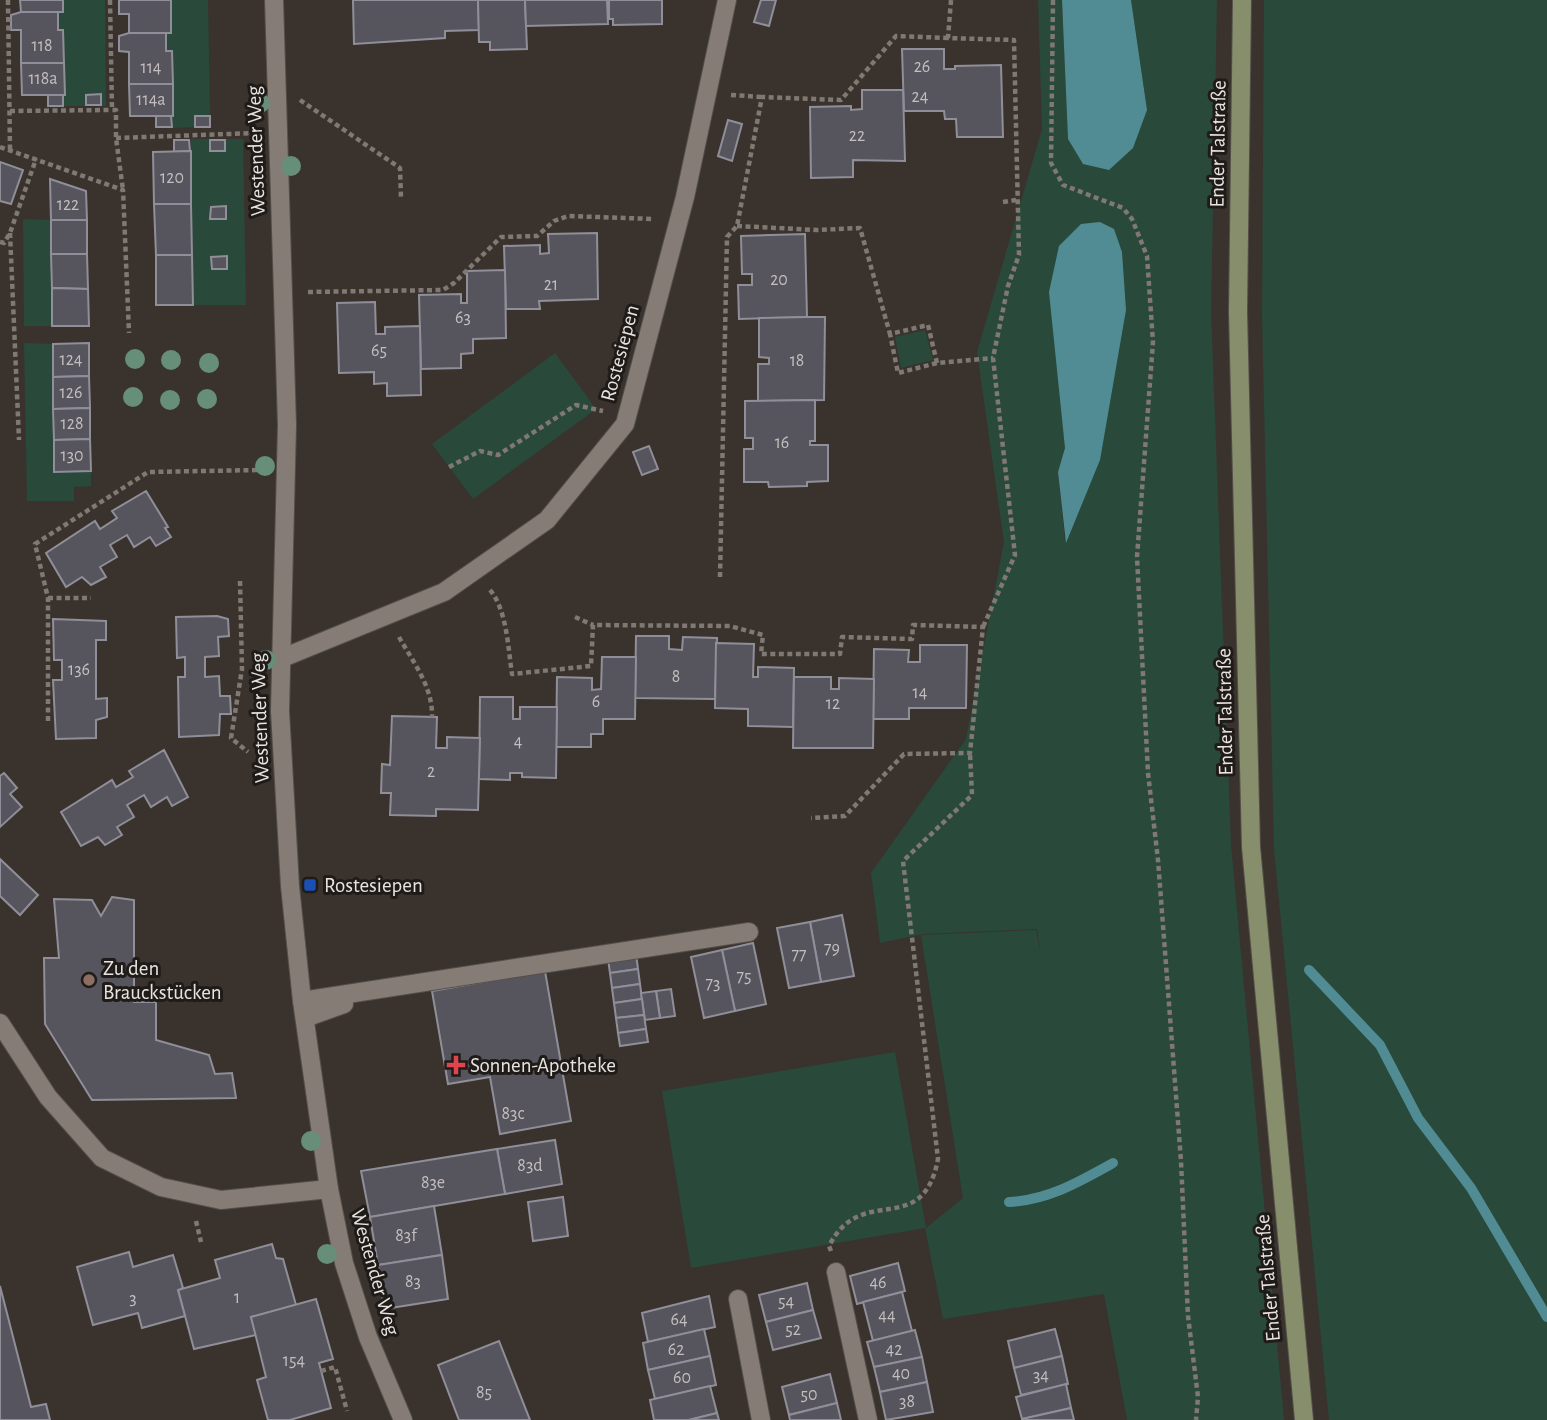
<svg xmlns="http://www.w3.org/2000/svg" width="1547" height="1420" font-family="'Alegreya Sans',sans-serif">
<rect width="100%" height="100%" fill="#3a332d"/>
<g fill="#29493a" fill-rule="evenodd">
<path d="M63 0H105L106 106H101L100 94 86 95V106H63L64 31 58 30V12H63Z"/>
<path d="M171 0H208L210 116H195V127L172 128 166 33H171Z"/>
<path d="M1038 0H1062L1068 139 1147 110 1131 0H1217L1211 312 1231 845 1284 1420H1127L1104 1294 943 1319 925 1228 691 1268 662 1091 895 1052 926 1228 963 1198 921 935 1036 930 1041 954 1037 929 923 934 880 943 871 873 966 739 1004 542 977 352 1042 129ZM1065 448V541L1058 472Z"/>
<path d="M1264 0H1547V1420H1329L1274 849 1262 315Z"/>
<path d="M191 139H210V151H225V139H243L246 305H193Z"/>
<path d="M23 219 51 220 52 326H24Z"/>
<path d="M925 330 933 360 901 368 895 337Z"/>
<path d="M24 343 53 344 54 472 91 471V486L74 487V501H27Z"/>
<path d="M555 353 596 409 473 499 432 444Z"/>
</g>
<g fill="#518c94">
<path d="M1062 0H1131L1147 110 1133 148 1109 170 1083 164 1068 139Z"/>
<path d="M1100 222 1114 229 1122 252 1126 310 1100 460 1066 543 1058 472 1065 448 1049 292 1059 246 1081 224Z"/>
</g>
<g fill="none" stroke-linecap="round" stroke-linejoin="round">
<g stroke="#518c94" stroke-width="10">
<path d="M1309 970 1380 1045 1418 1118 1471 1188 1547 1317"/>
<path d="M1009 1202C1048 1200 1079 1182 1113 1163"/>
</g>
</g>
<g fill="#56545d" stroke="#908e98" stroke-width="2">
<path d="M20 0H63V12H21Z"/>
<path d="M119 0H171V33H129V14H119Z"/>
<path d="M353 0H478L479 30 445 31V38L354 44Z"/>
<path d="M478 0H525L527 49 490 50V42H479Z"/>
<path d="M525 0H607L608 24 526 26Z"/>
<path d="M609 0H662V24L613 25V19H609Z"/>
<path d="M761 0H776L769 26 754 22Z"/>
<path d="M21 12H58V30H63L64 63H21V30H11V15Z"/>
<path d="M129 33H171H166V51H172L173 84H129V52L119 51V36Z"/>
<path d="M902 49H944V69H955V66L1001 65 1003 137H957L956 119H945L944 111H904Z"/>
<path d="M21 63H64L65 95H22Z"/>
<path d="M129 84H173V116H130Z"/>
<path d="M862 90H903L905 161 853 160V177L811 178 810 107 851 106V110L862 109Z"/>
<path d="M101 94V105H86V95Z"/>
<rect x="48" y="95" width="15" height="11"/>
<path d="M156 116H171L172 127H156Z"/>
<rect x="195" y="116" width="15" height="11"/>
<path d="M728 120 742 124 732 161 718 156Z"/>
<path d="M174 140H189L190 151 174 152Z"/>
<rect x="210" y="140" width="15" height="11"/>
<path d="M191 151V204H154L153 152Z"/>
<path d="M0 162 23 170 11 204 0 201Z"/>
<path d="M50 179 86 191 87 220H51Z"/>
<path d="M154 204H191L192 255H156Z"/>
<path d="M226 206V219H210L211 207Z"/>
<rect x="51" y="220" width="36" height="34"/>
<path d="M597 233 598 299 539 301 540 309H506L504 246 540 245V254L549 253 548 234Z"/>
<path d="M805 234 807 317 739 319 738 285H752V274H742L741 236Z"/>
<path d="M51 254H87L88 289 52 288Z"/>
<path d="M156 255H192L193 305H156Z"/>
<path d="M227 256V269H212L211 257Z"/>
<path d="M505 270 506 338 473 339V353L461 354V368L421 369 419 295 461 294V303H467V271Z"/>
<path d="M52 288 88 289 89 326H52Z"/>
<path d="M375 302 376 334H385V327L420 326 421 395 387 396V383L374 384V372L339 373 337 303Z"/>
<path d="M807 317H825L824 400 758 401V364H769V358L759 357V318Z"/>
<path d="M89 343V376L53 377V344Z"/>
<path d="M89 376 90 408 53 409V377Z"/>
<path d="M815 400V441H810V445H828V481L807 482V486L769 487 768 482H744V449H753V438H745V401Z"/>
<path d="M90 408V439L54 440 53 409Z"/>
<path d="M90 439 91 471 54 472V440Z"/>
<path d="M649 446 658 469 642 475 633 452Z"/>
<path d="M146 491 168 527 165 528 171 537 156 546 150 537 134 547 127 535 110 545 117 557 100 567 106 577 91 585 82 577 66 587 46 553 95 521 100 529 117 518 112 511Z"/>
<path d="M217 616 228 619 229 636 218 637 219 656 205 657V677L219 676 220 696H230L231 714H220L219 735 179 737 178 677H185V657L177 658 176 617Z"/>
<path d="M53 619 106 621V640H96V699L107 698V717L96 720V738L56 739 53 680H62V660H54Z"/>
<path d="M636 636H669V649L682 650 683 637 717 638 715 699 635 698Z"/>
<path d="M716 643 754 644 753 677H758V667L794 668 793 727 748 726V709L715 708Z"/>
<path d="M920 645H967L966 708H909V719H873L874 649 909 650 908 662H920Z"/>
<path d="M602 657H636L635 719H603V734H591V747H556L557 677 592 678V690L601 689Z"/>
<path d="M794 677H831V689H839V678L874 679 873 748H793Z"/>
<path d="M480 697H513V719H520V707H557L556 778 522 777V773H510V780L479 779Z"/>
<path d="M392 716 437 717 436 748H447V737L480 738 478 810 436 809V816L390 815 391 793H381L382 764 390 765Z"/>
<path d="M164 750 188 797 172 806 167 797 151 807 144 795 127 805 134 817 117 827 122 835 105 845 98 837 81 846 61 812 112 780 116 787 133 777 129 771Z"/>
<path d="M4 773 17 788 10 794 22 807 0 827V776Z"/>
<path d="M0 859 38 895 20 915 0 896Z"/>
<path d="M112 897 134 900V1002H156V1040L209 1055 215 1074 232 1073 236 1098 92 1100 45 1024 44 958H59L54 899 92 900 101 916Z"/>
<path d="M842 915 854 976 821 982 810 922Z"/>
<path d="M810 922 821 982 789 988 777 928Z"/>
<path d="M753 943 766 1004 735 1011 722 950Z"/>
<path d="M722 950 735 1011 704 1018 691 957Z"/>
<path d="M636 954 638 969 610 973 608 959Z"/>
<path d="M638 969 640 984 612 988 610 973Z"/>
<path d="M545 971 571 1121 500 1134 490 1077 448 1084 432 991Z"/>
<path d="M640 984 642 999 614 1003 612 988Z"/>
<path d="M671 989 675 1016 660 1018 656 991Z"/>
<path d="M656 991 660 1018 645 1020 641 993Z"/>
<path d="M642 999 644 1015 616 1018 614 1003Z"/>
<path d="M644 1015 646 1029 618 1033 616 1018Z"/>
<path d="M646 1029 648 1042 620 1046 618 1033Z"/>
<path d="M555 1140 562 1184 505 1194 497 1149Z"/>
<path d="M497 1149 505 1194 370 1217 361 1171Z"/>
<path d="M563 1197 568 1236 533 1241 528 1202Z"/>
<path d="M434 1206 442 1255 378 1265 370 1217Z"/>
<path d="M272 1244 276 1258 283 1259 296 1305 251 1317 256 1335 194 1349 178 1290 220 1278 215 1260Z"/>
<path d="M129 1252 133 1267 173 1255 183 1288 178 1290 185 1316 142 1328 138 1313 93 1325 77 1267Z"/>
<path d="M442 1255 448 1299 384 1309 378 1265Z"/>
<path d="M898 1263 905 1291 857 1304 850 1276Z"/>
<path d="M807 1283 813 1310 766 1322 759 1295Z"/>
<path d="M0 1286 31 1407 46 1404 50 1420H0Z"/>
<path d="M902 1292 912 1331 873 1341 863 1302Z"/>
<path d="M709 1296 715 1327 648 1342 642 1313Z"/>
<path d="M316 1299 333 1359 319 1363 331 1408 290 1420H268L257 1380 266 1377 251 1317Z"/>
<path d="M813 1310 821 1338 773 1350 766 1322Z"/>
<path d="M704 1329 710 1356 648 1370 643 1343Z"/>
<path d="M1055 1329 1062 1356 1014 1368 1008 1341Z"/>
<path d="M915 1330 922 1357 874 1367 867 1342Z"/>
<path d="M499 1341 530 1420H459L438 1365Z"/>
<path d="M710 1356 716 1385 655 1399 648 1370Z"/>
<path d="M1062 1356 1068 1384 1021 1395 1014 1368Z"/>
<path d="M922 1357 927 1382 880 1392 874 1367Z"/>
<path d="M830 1374 837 1403 789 1415 782 1387Z"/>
<path d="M927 1382 933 1412 886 1420 880 1392Z"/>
<path d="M1066 1384 1071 1408 1022 1419 1016 1397Z"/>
<path d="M710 1386 717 1413 689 1420H654L650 1400Z"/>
<path d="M837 1403 841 1420H790L789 1415Z"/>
<path d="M1071 1408 1074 1420H1022V1419Z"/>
<path d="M717 1413 719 1420H689Z"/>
</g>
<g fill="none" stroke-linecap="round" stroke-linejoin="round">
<defs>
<g id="lane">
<path d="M302 1001 749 932"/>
<path d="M305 1018 344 1004"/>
<path d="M836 1272 868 1420"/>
<path d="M738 1299 761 1420"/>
</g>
<g id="street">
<path d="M274 0 287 425 280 711 290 886 302 1001 329 1189 344 1263 368 1337 403 1420"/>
<path d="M280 659 444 592 547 520 625 424 685 197 727 0"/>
<path d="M0 1023 48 1097 102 1158 161 1187 221 1200 329 1189"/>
</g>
<path id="secondary" d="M1242 0 1238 312 1251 847 1304 1420"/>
</defs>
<use href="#lane" stroke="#554f4a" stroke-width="20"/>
<use href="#street" stroke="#554f4a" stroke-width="20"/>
<use href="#secondary" stroke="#554f4a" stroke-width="20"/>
<g stroke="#7f7873" stroke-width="4.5" stroke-dasharray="5 3.5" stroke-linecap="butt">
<path d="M8 0 10 150"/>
<path d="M110 0 112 110H116V138L123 190"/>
<path d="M951 0 948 38 1014 40 1019 255 1008 286 993 358 1015 555 983 627"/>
<path d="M1053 0 1051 163 1063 185 1123 208 1132 219 1147 256 1153 342 1137 557 1148 773 1158 860 1181 1161 1188 1316 1198 1397 1196 1420"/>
<path d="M731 95 762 97"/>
<path d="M300 100 400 168 401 198"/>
<path d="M10 111 112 110"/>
<path d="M116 138 256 133"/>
<path d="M0 147 123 190 129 333"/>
<path d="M1003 202 1016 200"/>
<path d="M737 226 817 230 860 228 890 334"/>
<path d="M10 233 19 440"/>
<path d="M0 242 4 243 10 233 36 159"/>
<path d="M308 292 443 290 454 283 501 237 537 236 554 221 568 216 654 219"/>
<path d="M937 363 928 325 890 334 898 373 937 363 993 358"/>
<path d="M449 467 480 451 498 455 576 405 603 411"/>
<path d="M720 577 727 237 737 226 762 97 841 100 896 36 948 38"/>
<path d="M240 581 242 669 231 738 248 752"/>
<path d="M490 590C507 610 508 648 512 674L591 666 593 625 730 626 763 635 761 654H840L842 637 912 639 913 625 983 627 970 753 904 754 845 816 811 818"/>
<path d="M48 598H91"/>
<path d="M575 617 593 625"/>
<path d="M399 637C413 662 433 687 432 717"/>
<path d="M48 721V598L35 544 148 472 261 470"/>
<path d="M196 1221 201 1242"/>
<path d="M831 1251 829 1246C862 1181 922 1241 938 1159L903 861 972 795 970 753"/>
<path d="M321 1371 335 1367 347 1411"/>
</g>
<use href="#lane" stroke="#857d75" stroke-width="18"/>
<use href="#street" stroke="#857d75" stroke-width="18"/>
<use href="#secondary" stroke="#878e6b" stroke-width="18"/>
</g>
<g fill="#678e78">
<circle cx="260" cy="103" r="10"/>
<circle cx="291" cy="166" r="10"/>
<circle cx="135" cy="359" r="10"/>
<circle cx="171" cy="360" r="10"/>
<circle cx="209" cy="363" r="10"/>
<circle cx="133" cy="397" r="10"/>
<circle cx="207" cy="399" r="10"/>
<circle cx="170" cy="400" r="10"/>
<circle cx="265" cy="466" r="10"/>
<circle cx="266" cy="660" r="10"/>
<circle cx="311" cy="1141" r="10"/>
<circle cx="327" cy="1254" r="10"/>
</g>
<rect fill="#1a4fb4" stroke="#1f1b19" stroke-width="2.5" x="303" y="878" width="14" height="14" rx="3.5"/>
<circle fill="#8d6e63" stroke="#1f1b19" stroke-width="2.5" cx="89" cy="980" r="7"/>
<path fill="#e0444e" stroke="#1f1b19" stroke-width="2.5" d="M452.5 1054.5h7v7h7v7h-7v7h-7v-7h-7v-7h7z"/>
<g text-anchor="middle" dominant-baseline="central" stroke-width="6" stroke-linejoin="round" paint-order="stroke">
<g font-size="18" fill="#c4bfbe">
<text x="42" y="46">118</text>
<text x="922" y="67">26</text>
<text x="151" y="68">114</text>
<text x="43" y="79">118a</text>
<text x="920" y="97">24</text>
<text x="151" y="100">114a</text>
<text x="857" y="136">22</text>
<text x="172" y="178">120</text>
<text x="68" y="205">122</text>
<text x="779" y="280">20</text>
<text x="551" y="285">21</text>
<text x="463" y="318">63</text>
<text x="379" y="351">65</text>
<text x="71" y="360">124</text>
<text x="797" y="361">18</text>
<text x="71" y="393">126</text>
<text x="72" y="424">128</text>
<text x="782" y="443">16</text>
<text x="72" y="456">130</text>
<text x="79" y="670">136</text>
<text x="676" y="677">8</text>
<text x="920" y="693">14</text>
<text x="596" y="702">6</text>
<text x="833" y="704">12</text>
<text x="518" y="742">4</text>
<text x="431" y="772">2</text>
<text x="832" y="949">79</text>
<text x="799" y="955">77</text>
<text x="744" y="977">75</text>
<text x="713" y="984">73</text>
<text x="513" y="1114">83c</text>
<text x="530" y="1166">83d</text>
<text x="433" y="1183">83e</text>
<text x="406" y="1236">83f</text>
<text x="413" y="1282">83</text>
<text x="878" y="1283">46</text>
<text x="237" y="1298">1</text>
<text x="133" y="1299">3</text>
<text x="786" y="1302">54</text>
<text x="887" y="1316">44</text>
<text x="679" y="1320">64</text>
<text x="793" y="1330">52</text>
<text x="676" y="1350">62</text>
<text x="894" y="1350">42</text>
<text x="294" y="1361">154</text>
<text x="901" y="1374">40</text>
<text x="1041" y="1376">34</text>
<text x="682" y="1378">60</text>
<text x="484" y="1393">85</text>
<text x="809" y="1395">50</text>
<text x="907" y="1402">38</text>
</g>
<g font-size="21" fill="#e8e3df" stroke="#1f1b19">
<text transform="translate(1218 144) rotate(-89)">Ender Talstraße</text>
<text transform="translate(256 151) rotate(-92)">Westender Weg</text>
<text transform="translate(620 353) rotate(-75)">Rostesiepen</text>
<text transform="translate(1225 712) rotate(-91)">Ender Talstraße</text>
<text transform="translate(260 718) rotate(-92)">Westender Weg</text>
<text transform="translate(375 1272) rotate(74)">Westender Weg</text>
<text transform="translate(1268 1278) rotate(-95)">Ender Talstraße</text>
</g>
<g font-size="21" fill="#e8e3df" stroke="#1f1b19" text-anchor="start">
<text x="324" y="885">Rostesiepen</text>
<text x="103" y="968">Zu den<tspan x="103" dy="24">Brauckstücken</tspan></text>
<text x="470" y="1065">Sonnen-Apotheke</text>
</g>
</g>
</svg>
